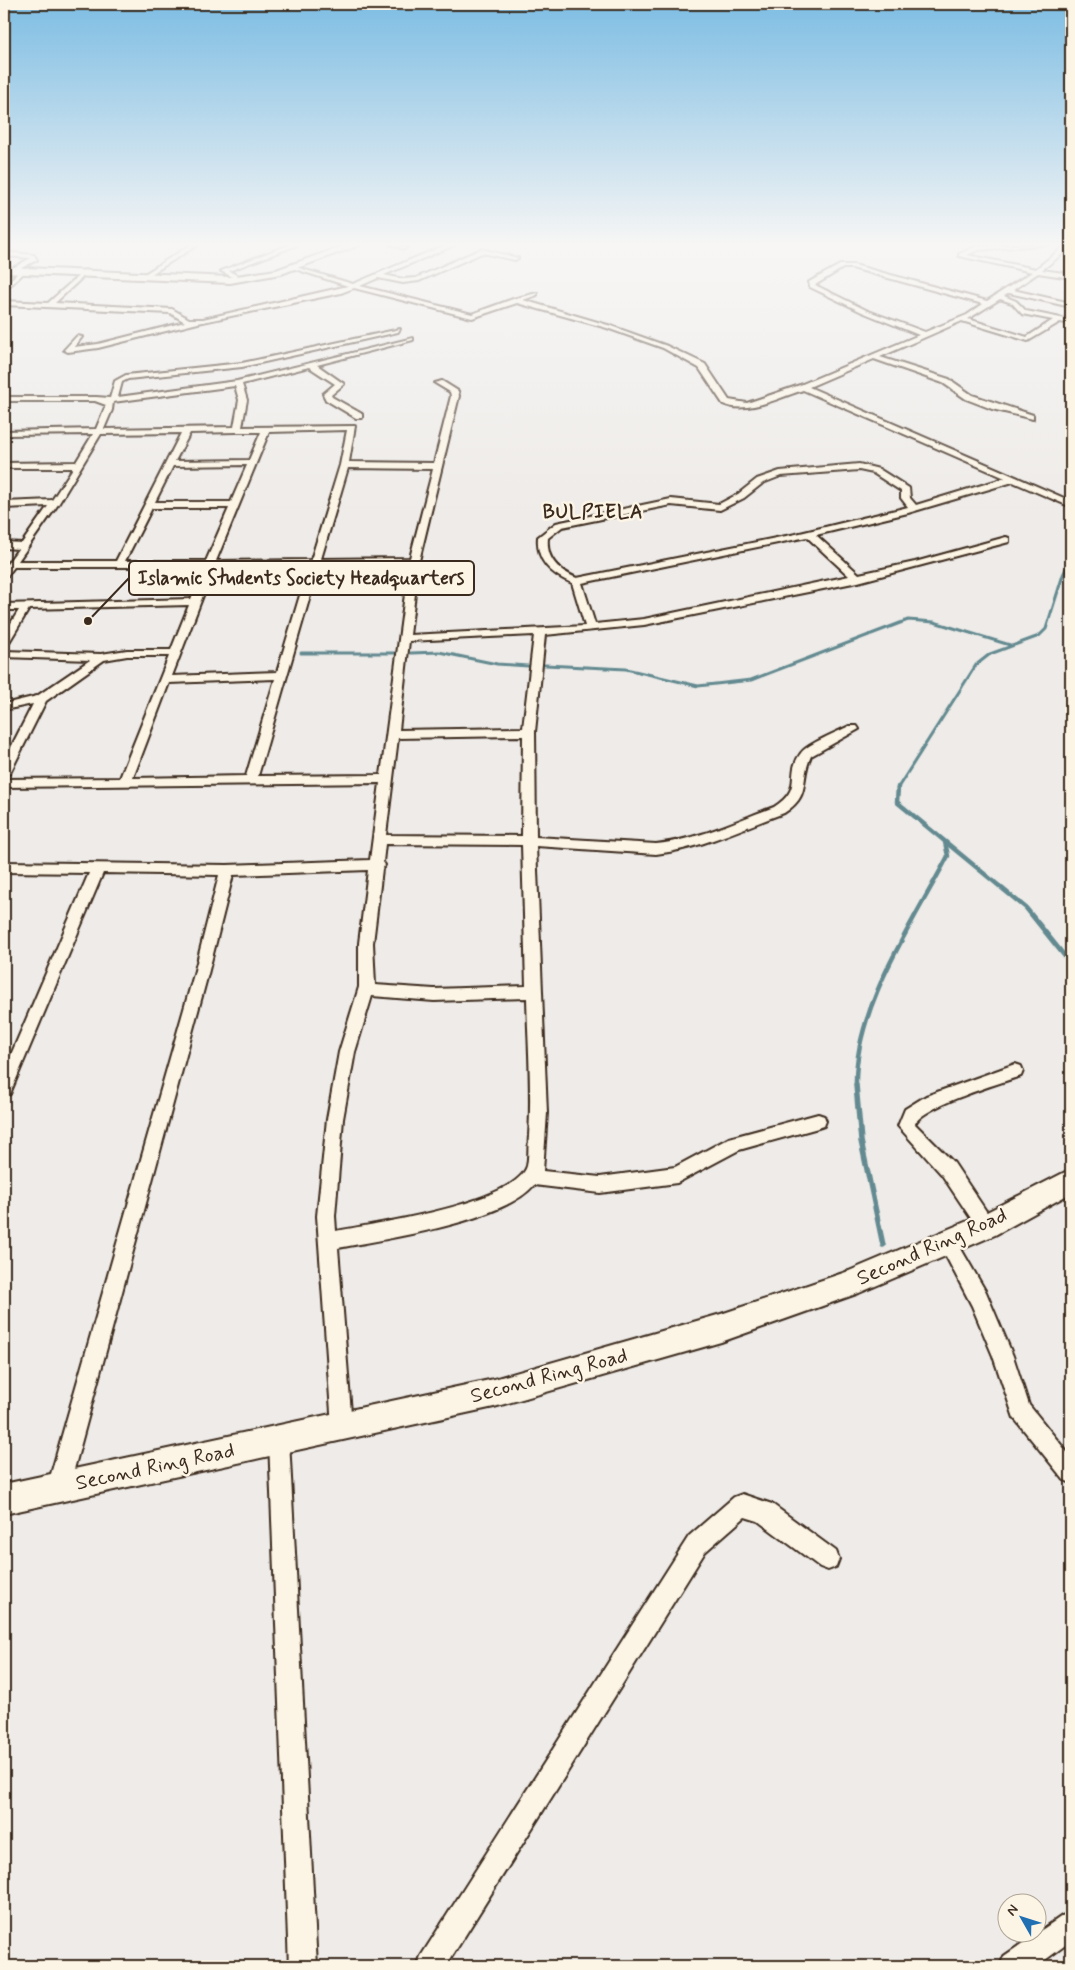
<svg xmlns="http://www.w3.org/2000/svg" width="1075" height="1970" font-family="Mynerve,sans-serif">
<rect width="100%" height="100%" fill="#eeebe8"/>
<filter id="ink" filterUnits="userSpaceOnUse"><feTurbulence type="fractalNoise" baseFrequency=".02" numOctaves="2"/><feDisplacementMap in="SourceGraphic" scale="10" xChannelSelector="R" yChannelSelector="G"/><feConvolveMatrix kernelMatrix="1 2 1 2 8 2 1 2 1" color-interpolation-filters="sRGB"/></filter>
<g filter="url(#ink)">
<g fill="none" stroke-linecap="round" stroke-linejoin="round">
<g stroke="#638a90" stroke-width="3">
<path d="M301 653H395"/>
<path d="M411 653 439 652 497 664 528 666"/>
<path d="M545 665 626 669 698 686 751 680 908 620 934 622 1010 645"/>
<path d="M897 789 976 665 990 654 1039 636 1046 629 1063 575 1071 558"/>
</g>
<g stroke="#638a90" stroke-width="4.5">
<path d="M898 787 897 802 1026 908 1071 964"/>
<path d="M856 1086C854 1008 913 923 948 856L945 842"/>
</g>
<path stroke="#638a90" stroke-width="5.5" d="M856 1085 861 1141 883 1245"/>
<defs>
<g id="street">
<path d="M192 244H199L148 276 143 275Z"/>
<path d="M291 244H300L229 271 242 278V280H238L221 271Z"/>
<path d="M390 244 407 247 404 249Z"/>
<path d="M448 244H457L384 275 403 279 416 278 481 249 518 258 515 260 482 253 419 281 403 283 378 278 360 286 472 314 513 299 537 293V295L523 300 611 326 667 346 705 364 729 400 747 403 800 385 919 335 862 312 810 287 809 282 840 265H854L987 301 1032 272 959 256V254L977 246 1054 244 978 250 967 255 1036 269 1067 244H1071V247L1042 270 1071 274V278L1038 273 1013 290 1071 303V307L1009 293 1004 296 1016 301 1026 311 1071 320V324L1060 322 1028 341 962 321 880 357 949 379 972 395 1033 415V419L992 409 966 399 943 383 874 359 809 387 1071 501V507L1013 482 908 513 816 535 859 574 915 562 1006 537 1009 538V542L858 582 644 625 545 635 535 732 536 837 656 844C697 840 736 821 774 807 805 787 784 775 801 753 807 744 838 732 849 726H857L859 729 811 756C799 782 812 795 784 813 742 828 700 849 656 854L536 846 547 1113 543 1171 600 1177 675 1167 729 1138 818 1114 824 1116 826 1121 824 1126 818 1128 739 1150 677 1183 600 1193 534 1185C503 1222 386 1239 338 1248L352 1426 349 1433 342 1436 335 1433 332 1426 317 1216 327 1119 339 1052 359 987V943L368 870 233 875 208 974 69 1488 66 1496 58 1499 50 1496 47 1488 194 974 219 875 103 873 12 1089 10 1094 4 1096V1071L89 873 4 872V862L227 865 370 860 380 783 4 787V779L120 778 169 656H127L104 660 46 701 10 773 4 777V761L33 704 4 710V704L37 696 90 660 4 657V651L101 654 127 650H171L189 605 29 609 8 644 4 645V634L19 610H4V604L191 599 204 567H14L7 576 4 577V568L18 549 4 548V542L22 543 48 506 4 508V502L52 500 73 468H4V463L76 462 93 434 4 435V431L96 429 106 405 95 401H4V397H96L110 398 115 381 126 375 242 363 400 329 398 332 242 367 128 379 122 382 118 397 237 381 413 338V340L317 365 344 384 331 395 332 397 362 414V418H356L326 400 323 394 335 384 309 367 242 384 247 400 242 427 355 426 349 462 434 463 451 396 450 392 435 383 442 381 458 391 459 396 419 561 410 635 585 626 572 583C551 574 536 561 538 537L556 523 671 499 719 504 738 494 757 479 780 471 859 464 879 469 909 488 910 498 916 505 1005 478 803 390C780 397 747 415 723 404L699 368 663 348 607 328 517 303 472 318 354 288 341 293 198 323 98 348 68 352 64 350 77 336 82 337 74 347 98 344 185 322 170 313 4 305V301L48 303 85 270 87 273 55 303 172 309 189 319H203L348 286 292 268V266L353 284ZM843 268H852L983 304 967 315 925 332 866 310 815 285ZM1000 299 1012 303 1022 314 1053 320 1027 337 968 319ZM235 386 239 400 234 427 104 429 112 410 113 402ZM347 430 340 465 311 560 216 561 269 432ZM236 432H261L249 460 175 461 190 433ZM181 433 116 561H18L59 503 101 434ZM247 465 231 502H155L173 466ZM348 468 433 469 410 558 321 559ZM859 470 873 473 901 491V498L908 507 796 534 577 578C558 570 546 559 548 538L562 527 671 505 720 510 744 498 763 483 781 476ZM152 508H229L206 561H125ZM807 537 849 576 644 619 595 624 582 583ZM409 564 381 775 258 776 319 565ZM309 565 277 672 172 676 214 567ZM534 635 523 728 399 730 409 641ZM275 679 246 776 133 778 169 683ZM523 736 522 836 386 835 398 738ZM385 844 522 845 526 986 434 989 375 985 373 943 382 869 385 865 383 862ZM372 996 434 1001 527 998C528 1044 532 1090 529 1136 528 1145 529 1157 527 1166 515 1204 373 1224 336 1231L335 1216 343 1119 355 1052Z"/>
<path d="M4 252 34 255 37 260 13 272 11 269 31 258 4 256Z"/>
<path d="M22 269 27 270 4 291V286Z"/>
<path d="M1015 1064 1021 1066 1023 1071 1021 1076C1000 1083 923 1106 915 1124L954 1163 992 1220 995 1226 992 1232 986 1235 980 1232 942 1175 898 1126 905 1109 926 1096Z"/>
<path d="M947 1232 953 1235 986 1292 1013 1356 1029 1405 1071 1457V1483L1064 1480 1014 1418 993 1356 972 1306 938 1241 941 1235Z"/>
<path d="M279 1430 286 1433 289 1440 317 1966H289L269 1440 272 1433Z"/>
<path d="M742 1494 772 1504 836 1551 839 1559 836 1567 828 1570 820 1567 758 1521 745 1517 705 1552 446 1966H417L421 1956 689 1536 734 1497Z"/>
<path d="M1071 1912V1941L1037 1966H1000L1004 1956 1062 1916Z"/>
</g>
<g id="secondary">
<path d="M349 244H362L281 274 230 283 4 273V267L230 277 276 270Z"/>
<path d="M1071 1169V1193L995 1235 859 1293 721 1342 494 1407 4 1514V1484L494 1379 721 1314 849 1271 977 1217Z"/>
</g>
</defs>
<use href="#street" stroke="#3b2a1e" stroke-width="4"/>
<use href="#secondary" stroke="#3b2a1e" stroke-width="4"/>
<use href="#street" fill="#fcf5e5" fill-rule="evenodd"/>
<use href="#secondary" fill="#fcf5e5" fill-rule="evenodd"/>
</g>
</g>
<linearGradient id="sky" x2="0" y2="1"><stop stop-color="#7dbde3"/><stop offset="0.47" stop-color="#f7f6f5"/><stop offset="1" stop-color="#f7f6f5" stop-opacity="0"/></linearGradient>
<rect width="1075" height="520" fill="url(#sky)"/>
<g text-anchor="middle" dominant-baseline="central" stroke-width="5" stroke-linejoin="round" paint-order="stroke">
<g font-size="19" font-weight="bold" letter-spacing="1" fill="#3b2a1e" stroke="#fcf5e5">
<text x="593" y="512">BULPIELA</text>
</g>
<g font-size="21" fill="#3b2a1e" stroke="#fcf5e5">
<text transform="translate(932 1247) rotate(-24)">Second Ring Road</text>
<text transform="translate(549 1376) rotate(-15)">Second Ring Road</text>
<text transform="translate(155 1467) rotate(-12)">Second Ring Road</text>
</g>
</g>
<path fill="none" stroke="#3b2a1e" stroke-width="2" d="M88 621L129 578"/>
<circle fill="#3b2a1e" stroke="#fcf5e5" stroke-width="2" cx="88" cy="621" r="5"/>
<rect fill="#fcf5e5" stroke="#3b2a1e" stroke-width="2" x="129" y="561" width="345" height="34" rx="5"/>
<g font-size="19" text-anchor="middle" font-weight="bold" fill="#3b2a1e">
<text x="301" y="584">Islamic Students Society Headquarters</text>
</g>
<rect width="1075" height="1970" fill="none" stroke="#fcf5e5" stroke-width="20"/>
<rect x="10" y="10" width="1055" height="1950" fill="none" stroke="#3b2a1e" stroke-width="2" filter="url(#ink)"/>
<g transform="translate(1022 1918) rotate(309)"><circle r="24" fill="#fcf5e5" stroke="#afa495"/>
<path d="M0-4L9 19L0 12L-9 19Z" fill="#1f6fb2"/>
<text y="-8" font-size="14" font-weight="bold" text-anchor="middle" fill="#3b2a1e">N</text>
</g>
</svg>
